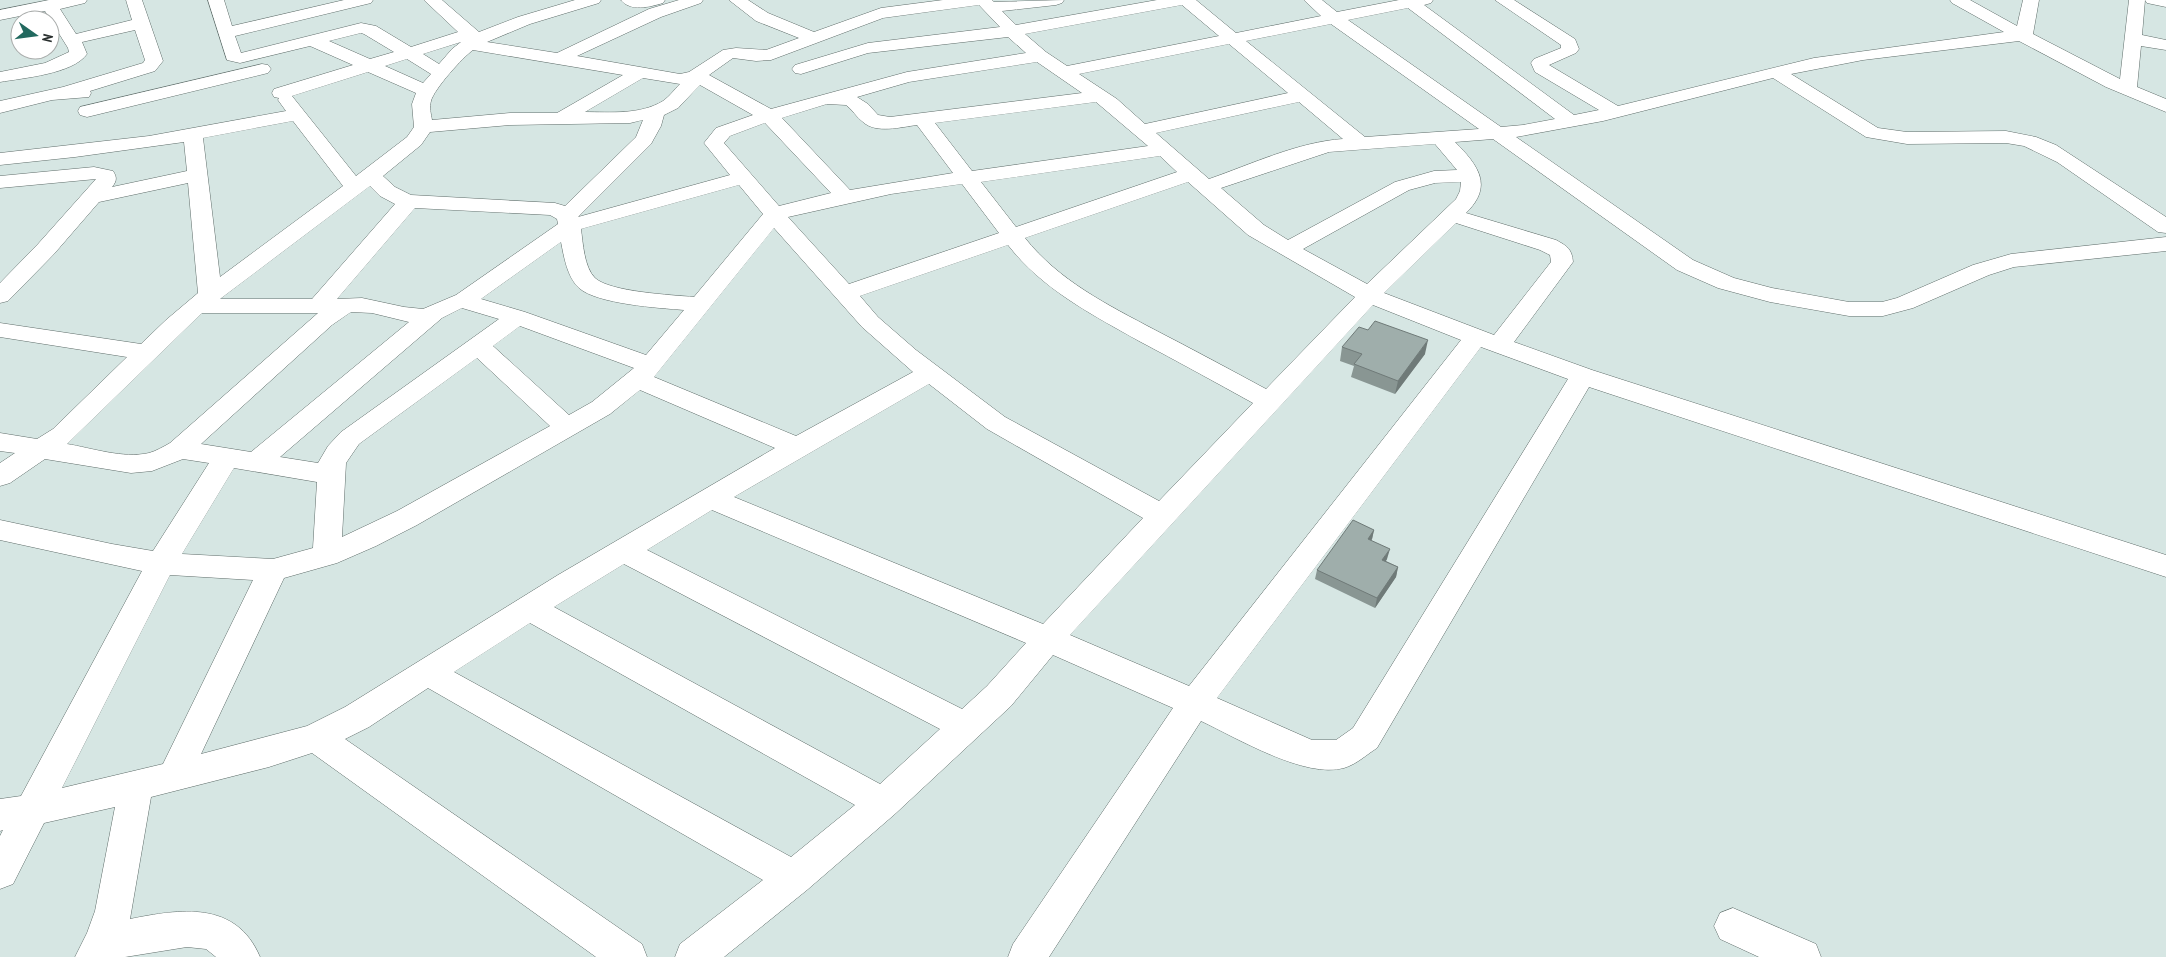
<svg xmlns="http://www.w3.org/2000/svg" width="2166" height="957" font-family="'PT Sans Narrow',sans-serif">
<rect width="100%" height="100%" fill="#d6e6e3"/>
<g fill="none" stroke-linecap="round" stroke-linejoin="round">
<defs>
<g id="minor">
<path d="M49 0H87L85 3 60 9 76 34 132 20 126 0H142L163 61 155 71 90 91 91 93 89 97 52 100 0 113V101L63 87 143 63 145 60 135 30 82 42 87 54C73 74 23 78 0 82V72L45 63 69 52 68 48 45 11 0 20V10Z"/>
<path d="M208 0H224L232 26 344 0H373L371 3 235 36 241 53 361 23 376 26 411 47 458 32 424 0H442L479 32 518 17 575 0H601L599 3 530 24 487 42 557 53 649 9 679 0H703L701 3 661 17 577 56 680 74 689 72 723 50 736 48 766 50 799 38 756 21 729 0H748L768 13 814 32 881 8 943 0H992L994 2 1064 0 1062 3 1056 5 1002 11 1016 25 1157 0H1196L1236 33 1321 16 1304 0H1322L1337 12 1399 0H1433L1431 3 1424 5 1574 115 1599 110 1535 72 1531 63 1534 59 1561 48V45L1495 0H1514L1575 39 1579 49 1576 53 1549 65 1618 106 1814 58 2004 32 1952 3 1950 0H1970L2017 26 2023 0H2039L2033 34 2120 79 2129 0H2166V7L2147 3 2145 0 2142 35 2166 40V50L2141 46 2137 87 2166 99V112L2106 87 2019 41 1863 60 1791 74 1878 128 1907 132 2006 131 2036 137 2056 145 2166 217V233L2158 232 2057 162 2024 146 2006 143 1907 144 1866 137 1773 78 1603 121 1516 137 1693 260 1734 278 1772 288 1849 302H1882L1897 298 1973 265 2011 254 2166 237V251L2014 267 1989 275 1913 308 1883 316H1849L1770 302 1718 288 1677 270 1493 139 1455 142C1478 165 1494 186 1466 213L1556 240C1567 246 1572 249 1573 262L1514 342 1592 370 2166 555V577L1589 387 1377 748C1366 755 1357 764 1344 768 1305 779 1237 738 1201 721L1049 957H1008L1013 944 1173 708 1053 655 1011 706 895 814 807 890 724 957H675L680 944 763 880 428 688 369 727 345 739 642 944 647 957H596L312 753 269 767 151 797 130 919C180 909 236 900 260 957H216L206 949 187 947 125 957H75L87 933 95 911 115 807 44 823 13 884 0 889V836L3 830 0 831V799L21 796 142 571 0 540V520L112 544 153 551 209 463 183 459 152 471 131 473 45 459 10 483 0 486V463L15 453 0 451V433L37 439 53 429 127 357 0 337V323L141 344 166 320 198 293 188 183 99 202 54 254 8 301 0 303V283L38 244 96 179 0 188V176L94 167 113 171C117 177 117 181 112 187L187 171 184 142 75 157 0 165V153L149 136 286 111 278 100 279 98 274 97 272 93 274 89 353 65 310 46 240 63 227 60ZM979 5 1000 27 868 43 795 65 792 69 795 73 801 74 868 53 1008 37 1026 53 907 72 771 109 709 75 733 58 756 61 771 60 883 18ZM1182 5 1219 36 1067 66 1046 52 1025 34ZM1408 8 1555 119 1523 125 1501 127 1348 20ZM1331 24 1479 129 1365 137 1246 41ZM361 33 364 34 394 52 370 59 329 41ZM461 42 452 49 439 64 423 54ZM1229 44 1288 93 1145 124 1117 99 1079 74ZM473 50 623 75 557 113H510L432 120C431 114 429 107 431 101 434 89 463 57 473 50ZM407 59 431 74 423 83 385 66ZM1037 62 1082 93 890 117 878 115 868 104 857 97 909 82ZM368 72 416 93 412 104 414 127 407 137 356 176 292 96ZM643 78 680 84C674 90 669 97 663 101 640 115 611 112 585 112ZM700 85 753 115 716 128 704 143 730 175 578 217 651 144 661 126 664 115 678 108ZM1096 102 1148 146 972 171 935 123ZM1299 102 1343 139C1298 142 1252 164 1209 179L1156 133ZM827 104 846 105C853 110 856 117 863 122 876 134 901 127 917 125L953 173 850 190 782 118ZM643 120 636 137 565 206 555 203 411 195 395 187 383 176 421 145 430 132 510 125 630 123ZM293 121 343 186 220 277 203 138ZM765 123 831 193 779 206 724 143 730 136ZM1435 144 1457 170 1434 171 1395 182 1288 240 1264 225 1221 188 1329 152ZM1160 156 1177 172 1016 227 981 182ZM1188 182 1248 235 1355 297 1266 389C1229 369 1192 349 1155 330 1108 305 1059 281 1025 238ZM1461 182 1460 191 1456 199 1367 284 1303 249 1409 190 1435 183ZM962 184 999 233 849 284 788 217 891 194ZM739 185 763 214 694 297C672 295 610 292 595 278 584 267 583 243 581 229ZM370 186 380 196 395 204 312 299H220ZM415 208 550 215 557 219 558 224 456 295 423 309 404 307 362 298 337 299ZM1456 223 1540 250 1550 255 1551 262 1494 335 1384 293ZM774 228 862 327 913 372 796 436 654 377ZM561 242C564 257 567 277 579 288 597 304 659 308 684 310L646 355 525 312 481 299ZM1008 245C1042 289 1091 314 1139 341 1177 361 1215 382 1253 403L1159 501 1005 417 916 350 878 317 860 296ZM1373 305 1461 340 1189 686 1070 635ZM462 308 499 319 341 432 328 446 318 463 280 457 442 318ZM351 312 372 313 409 322 251 452 201 444 332 325ZM202 313H318L170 443C163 447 156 451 149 453 123 459 92 448 67 444ZM520 326 634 368 592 402 569 415 493 346ZM1481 347 1568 379 1353 728 1336 740H1312L1217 698ZM477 358 550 426 397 511 342 537 346 463 359 444ZM929 384 987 429 1143 518 1043 624 734 497ZM640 390 775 448 558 575 345 707 307 726 201 754 284 578 337 563 376 546 417 525 610 414ZM234 468 317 482 313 548 273 559 182 554ZM712 510 1026 643 987 686 962 709 647 550ZM624 564 940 729 880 784 554 607ZM170 575 253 580 163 764 62 788ZM530 623 855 805 791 857 454 672Z"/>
<path d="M621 0H665L663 3C650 7 630 12 621 0Z"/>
<path d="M262 64 268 65 271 69 268 73 87 117 80 115 78 111 80 107Z"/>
<path d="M1733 908 1816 944 1821 957H1759L1720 939 1714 926 1720 913Z"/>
</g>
</defs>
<use href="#minor" stroke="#5f6d6a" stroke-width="1"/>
<use href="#minor" fill="#fff" fill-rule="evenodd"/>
</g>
<g fill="#899693">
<path d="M1342 347 1425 354 1395 394 1351 377 1354 366 1340 361Z"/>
<path d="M1374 530 1372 539 1371 541 1387 559 1386 561 1398 567 1396 577 1375 608 1315 579 1317 570Z"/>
</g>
<g fill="#6f7a78">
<path d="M1428 340 1425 354 1395 394 1398 381Z"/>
<path d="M1374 530 1372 539 1365 549 1368 539Z"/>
<path d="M1390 549 1387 559 1380 569 1382 560Z"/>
<path d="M1398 567 1396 577 1375 608 1377 598Z"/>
</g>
<g fill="#9faeab" stroke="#6f7a78">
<path d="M1375 321 1428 340 1398 381 1354 364 1362 354 1342 347 1359 327 1368 330Z"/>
<path d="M1353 520 1374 530 1368 539 1390 549 1382 560 1398 567 1377 598 1317 570Z"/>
</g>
<g transform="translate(35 35) rotate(104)"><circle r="24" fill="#ffffff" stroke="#a9acab"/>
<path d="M0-4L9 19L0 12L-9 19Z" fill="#22695f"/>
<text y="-8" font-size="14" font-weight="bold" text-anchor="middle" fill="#292f2e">N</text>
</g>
</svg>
